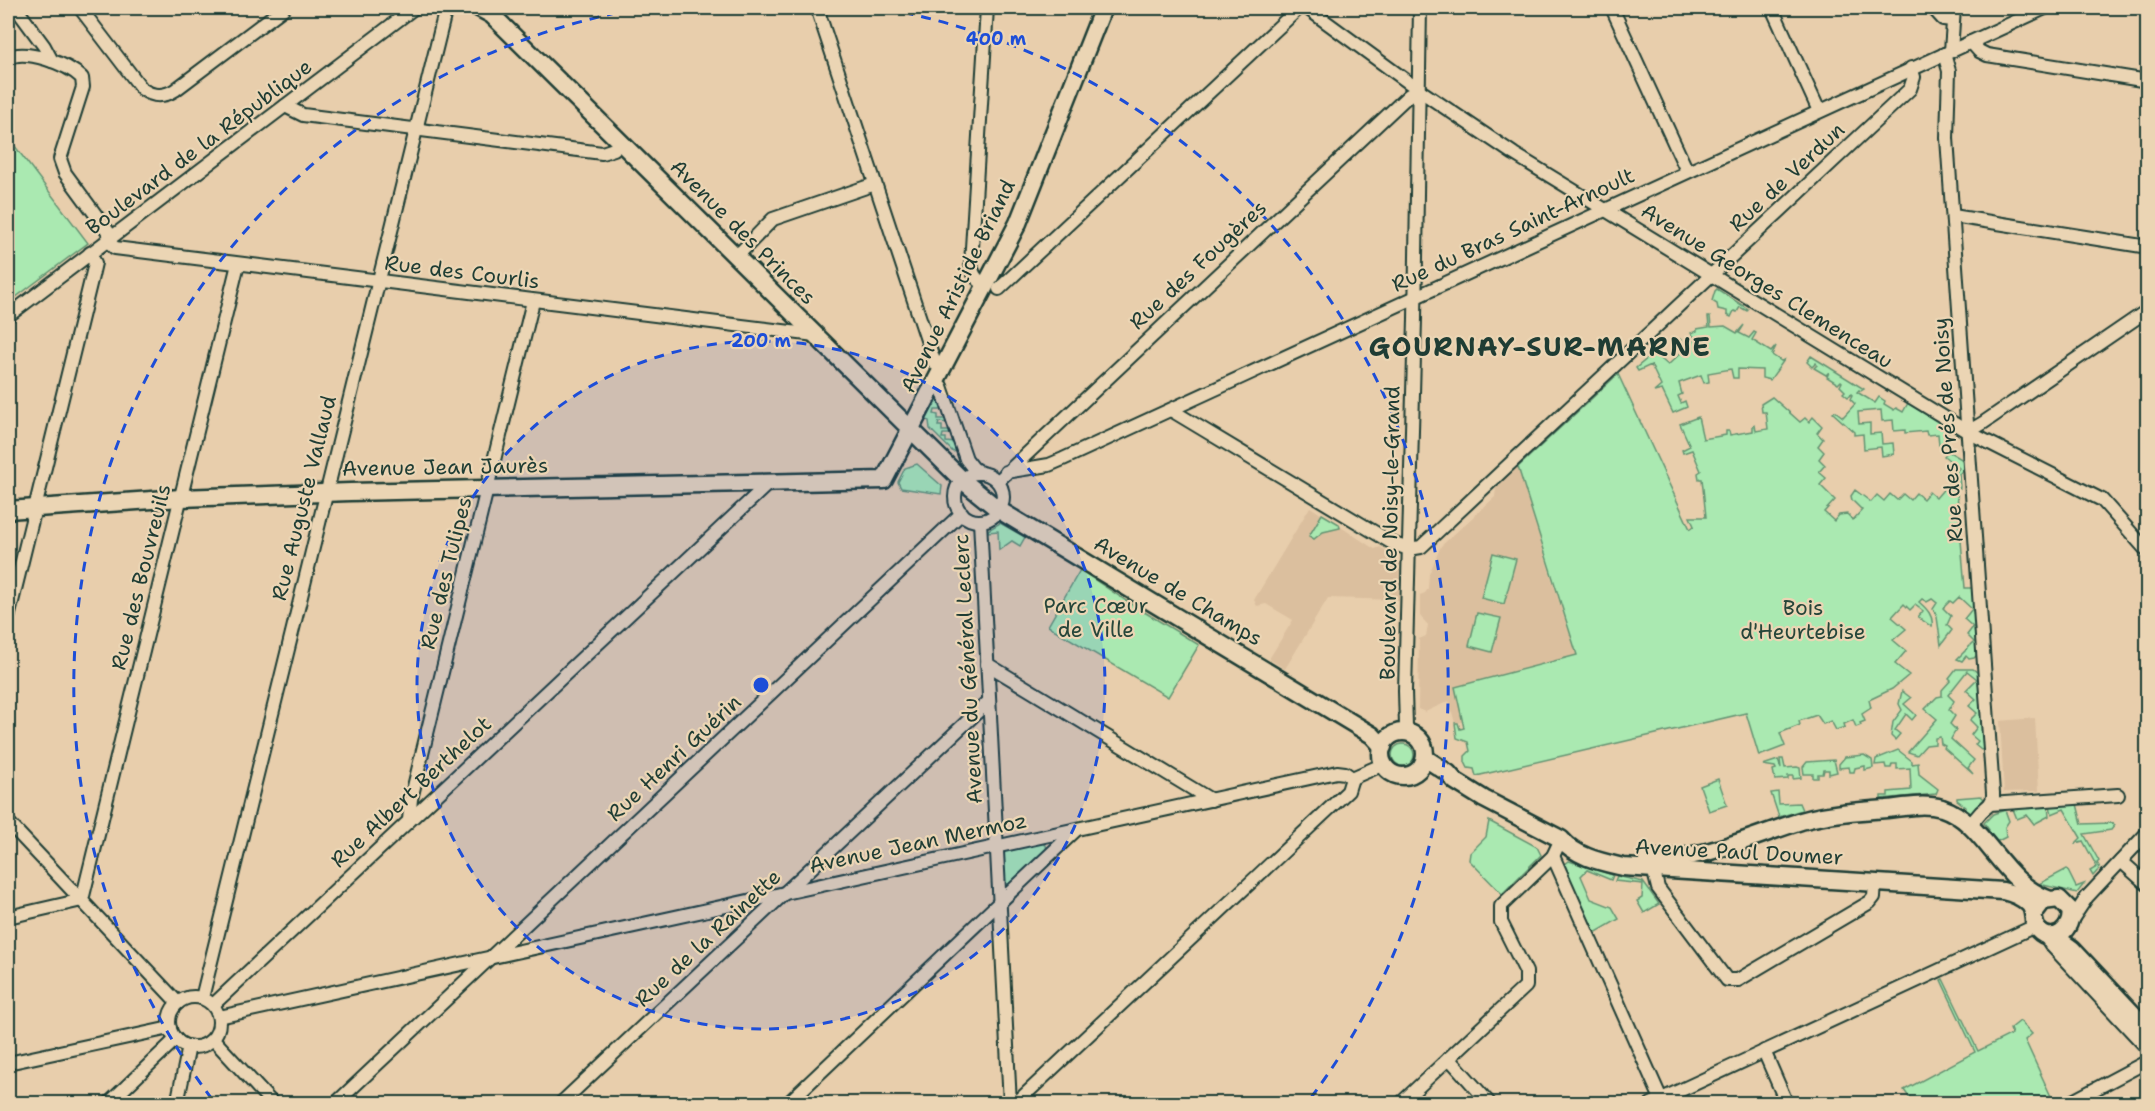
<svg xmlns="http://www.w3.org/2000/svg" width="2155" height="1111" font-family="'Shantell Sans',sans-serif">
<rect width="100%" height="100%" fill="#e8ceac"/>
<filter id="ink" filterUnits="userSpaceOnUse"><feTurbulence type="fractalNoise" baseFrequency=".0167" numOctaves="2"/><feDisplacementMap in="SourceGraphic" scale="12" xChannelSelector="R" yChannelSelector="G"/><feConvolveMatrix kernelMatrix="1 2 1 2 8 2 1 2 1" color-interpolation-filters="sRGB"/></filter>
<g filter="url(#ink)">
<g fill="#dbbf9e">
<path d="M1518 467 1554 586 1577 656 1455 687 1463 722 1455 723 1449 701 1425 712 1418 709 1419 639 1426 636 1428 625 1420 616V595L1425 593 1428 589 1429 574 1441 546 1495 497 1496 488Z"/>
<path d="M1310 507 1373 548 1375 549 1380 547 1396 557 1400 563 1399 600 1328 598 1285 669 1269 659 1293 620 1266 604 1257 606 1254 600Z"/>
<path d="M2035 718 2039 791 2004 792 2000 721Z"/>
</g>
<g fill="#aae9b1" stroke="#649372" stroke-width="1.5">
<path d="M8 137 88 243 8 303Z"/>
<path d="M1717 289 1748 309 1747 311 1740 307 1737 312 1734 311 1731 317 1727 315V311L1718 309 1717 304 1712 301 1715 291Z"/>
<path d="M1708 317H1710L1711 327 1725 326 1737 333 1744 325 1739 333 1749 338 1754 332 1756 333 1752 340 1771 352 1776 346 1772 355 1781 361 1784 360 1770 380 1762 378V370L1738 369V378H1733L1731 369 1708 373 1709 382 1704 383 1701 375 1679 383 1682 394 1678 396 1681 403 1685 401 1687 407 1673 413 1662 390 1654 392 1661 386 1651 365 1638 371 1636 368 1654 353 1668 365 1685 349 1678 341 1680 339 1687 347 1696 339 1691 333 1697 331V329L1709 327Z"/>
<path d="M1811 356 1864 389 1861 391 1859 390 1857 392 1875 403 1879 397 1885 401 1884 404 1894 410 1896 408 1903 412 1908 403 1948 427 1949 438 1939 445 1938 434 1927 435 1926 431 1905 433V430L1894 431 1893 420 1882 421 1881 410 1858 412 1859 424 1870 423V434L1881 433 1882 444 1893 443 1894 454 1882 456 1881 447 1864 449 1863 434 1854 435V432L1833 413 1835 411 1843 417 1855 404 1850 399 1852 395 1851 394 1848 397 1843 393 1845 391 1840 386 1842 382 1841 381 1838 384 1827 377 1829 372 1826 375 1814 368 1817 365 1816 363 1812 367 1807 362Z"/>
<path d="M1618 374 1690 529 1694 526 1690 517H1706L1702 479H1699L1698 473 1701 471 1692 450 1683 453 1682 450 1690 446 1680 424 1698 417 1703 439 1726 435V431H1729L1730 435 1753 431V426L1755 425 1756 431 1768 429 1766 412H1762L1761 404 1772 397 1800 422 1805 418 1809 422 1813 417 1822 426 1817 433 1823 439 1818 446 1824 452 1819 459 1825 465 1819 472 1826 478 1820 485 1835 500 1824 512 1834 521 1839 515 1847 514 1853 520 1862 510 1852 500 1851 496 1855 490 1871 502 1877 495 1884 501 1890 494 1897 500 1903 494 1910 500 1916 493 1923 499 1929 492 1936 498 1948 484 1951 486 1956 481 1952 477 1959 468 1944 456 1948 451 1963 460 1964 469 1959 474 1960 488 1955 490 1957 493 1965 588H1973L1977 655 1974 658 1969 659 1966 656 1962 661 1957 659 1974 642 1967 635 1973 627 1964 619 1972 609 1959 597 1953 603 1950 601 1943 608 1951 616 1947 625 1952 630 1941 645 1937 617 1933 609 1937 603 1932 599 1927 602 1922 599 1919 602C1927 609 1934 616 1932 627L1918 617 1923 611 1915 605 1910 610 1904 604 1892 617 1906 629 1893 640 1906 651 1895 664 1909 675 1892 689 1869 700 1871 708 1862 714 1865 721 1860 723 1861 725 1856 727 1853 720 1844 724 1845 727 1836 730 1831 721 1823 724 1817 715 1799 721 1800 725 1780 733 1785 746 1759 756 1746 713 1476 776 1474 769 1468 768 1465 762V756L1470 751 1468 742 1457 738 1455 723H1458L1460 729 1464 728 1455 687 1577 655 1518 467Z"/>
<path d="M938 393 945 410H935L934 414 938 415V419H948L949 423 939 422 938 426H942V431H952L953 434H943L942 438H946V442L956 443 959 450 953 452 930 429 929 421 925 419Z"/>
<path d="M917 464 942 486 941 494 901 488 898 482 905 468Z"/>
<path d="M1322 514 1339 524 1340 528 1323 532 1314 539 1309 536Z"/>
<path d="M1000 523 1025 537 1020 546 1012 541 999 550 998 531 988 532V530Z"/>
<path d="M1493 553 1516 559 1504 604 1481 598Z"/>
<path d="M1080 570 1131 604 1199 645 1168 697 1048 626Z"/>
<path d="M1477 613 1501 618 1492 652 1469 646Z"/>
<path d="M1956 669H1973L1978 673 1984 749 1981 750 1975 745 1978 741 1971 735 1977 727 1970 720 1977 713 1969 706 1976 699 1966 690 1977 679 1967 671 1948 695 1954 701 1949 710 1955 716 1950 724 1956 730 1951 739 1974 760 1968 768 1973 774 1944 748 1945 746 1941 744 1940 737 1935 738V744L1926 745 1917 755 1908 752 1937 719 1925 709 1937 697 1942 696V690L1951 680 1949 678Z"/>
<path d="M1902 691 1911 698 1904 704 1916 715 1912 720 1906 714 1895 730 1900 734 1895 740 1891 736 1893 722 1902 710 1899 704Z"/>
<circle cx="1403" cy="755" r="11"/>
<path d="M1898 750 1912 761V764L1918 763 1919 774 1938 789 1936 794 1881 799V796H1888V792L1911 790 1910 768 1897 769V764H1892L1891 768H1886L1885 764 1875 765 1876 759Z"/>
<path d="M1864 755 1872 760 1873 768 1865 770V766L1855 768 1854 772H1850L1849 767 1839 768V764L1845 757Z"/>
<path d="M1780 759H1783L1785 768 1797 767 1800 768 1801 778 1793 779V776H1788V779L1775 780 1773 770 1776 769 1775 767 1763 765 1778 760 1781 769Z"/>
<path d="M1834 760 1837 772 1829 774V770H1824L1823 774H1818V778H1813V774H1804L1803 767 1807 762Z"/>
<path d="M1718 779 1727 805 1709 811 1700 786Z"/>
<path d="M1778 792 1779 804 1799 803 1802 810 1779 817 1771 793Z"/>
<path d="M1981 796 1984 799 1970 815 1966 816V807L1957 800V798Z"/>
<path d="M2077 804 2082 824 2112 823 2115 825 2111 830 2084 834 2099 861 2097 863 2100 868 2093 876 2090 871 2097 867 2083 841 2076 843 2081 838 2064 809 2052 814 2050 806Z"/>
<path d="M2048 806 2049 816 2034 824 2027 815 2017 819 2013 809Z"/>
<path d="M2005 810 2009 821 2005 827 2006 837 1996 842 1987 832 1989 830 1984 823 1993 814Z"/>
<path d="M1489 821 1537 847 1541 855 1502 894 1469 860 1470 853 1486 837Z"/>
<path d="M1040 842 1046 845 1047 852 1009 887 1005 886 1003 884V851Z"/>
<path d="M1569 861 1613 875 1611 880 1587 870 1581 876 1591 899 1612 907 1619 919 1595 933 1564 865Z"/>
<path d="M2067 869 2076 887 2084 884 2077 893 2039 884Z"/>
<path d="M1617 876 1643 882 1659 904 1644 913 1637 901 1642 898 1643 884 1615 881Z"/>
<path d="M1943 979 1978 1051 2012 1034 2010 1029 2020 1021 2032 1034 2025 1040 2054 1103H1913L1904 1090 1975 1052 1941 980Z"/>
</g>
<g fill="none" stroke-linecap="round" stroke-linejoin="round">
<defs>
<g id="street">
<path d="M16 8 44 46 52 61"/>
<path d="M80 8 142 89C153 97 164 97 175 90L284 8"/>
<path d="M817 8 935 364 943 369"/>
<path d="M1307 8 1419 90 1514 154 1968 432 2102 500 2148 552"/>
<path d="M1612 8 1687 171"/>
<path d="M1772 8 1819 111"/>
<path d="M1933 8 1943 19 1953 20"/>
<path d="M1971 42 1979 51 1987 55 2148 81"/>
<path d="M1951 51 1954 8"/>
<path d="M1944 54 1949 71 1947 138 1993 793V798L1990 804"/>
<path d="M8 58C25 48 68 64 82 78L83 87 60 159 65 173 112 237"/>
<path d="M285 106 303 115 602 153 614 149 621 143"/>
<path d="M1953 216 2148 247"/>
<path d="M107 240 115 248 815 335"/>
<path d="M736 257 773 219 875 184"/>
<path d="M986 285C976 280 973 275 971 264L987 8"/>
<path d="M999 289 1299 8"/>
<path d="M8 316 414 8"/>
<path d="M935 383 941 386 966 459 973 468 979 472"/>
<path d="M1171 410 1394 544 1409 549 1421 547 1910 89 1914 77 1911 68"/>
<path d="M1968 432 1983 423 2148 310"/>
<path d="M1006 472 1049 465 1063 459 2045 8"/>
<circle cx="979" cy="497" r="24"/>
<path d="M998 481 1409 95 1419 90"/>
<path d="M980 521 1010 1104"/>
<path d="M8 618 92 276 95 263 90 253"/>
<path d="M987 664 1211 800"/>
<path d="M1411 734 1406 726 1405 691 1415 319 1420 8"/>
<path d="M1352 778 1384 764"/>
<path d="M409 820 411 799 533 301"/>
<path d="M8 822 178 1003"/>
<path d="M1969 826 1981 812 1990 804 2118 795"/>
<path d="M1553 856 1661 1099"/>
<path d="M2121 861 2148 885"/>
<path d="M1652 864 1658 888 1727 980H1738L1870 902 1874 897 1875 882"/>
<path d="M8 917 82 900 238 264"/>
<path d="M2071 921 2087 897 2148 832"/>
<path d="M2044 934 2051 945 2148 1049"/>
<circle cx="194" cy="1022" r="25"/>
<path d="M202 998 446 8"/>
<path d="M213 1005 770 482"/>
<path d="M219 1017 1337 772 1345 773 1352 778"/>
<path d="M213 1039 273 1104"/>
<path d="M1764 1051 1787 1104"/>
<path d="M1449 1058 1490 1104"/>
<path d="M8 1063 170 1028"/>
<path d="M108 1104 176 1039"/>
<path d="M177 1104 189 1046"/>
<path d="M335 1104 962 513"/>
<path d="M560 1104 988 702"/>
<path d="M787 1104 1076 830"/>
<path d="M1015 1104 1348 791 1352 778"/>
<path d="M1400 1104 1526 986V972L1501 922V906L1553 856 1561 839"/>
<path d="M1651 1104 2035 926"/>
<path d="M2067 1104 2148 1061"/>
</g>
<g id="secondary">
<path d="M479 8 492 15 962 480 999 510 1372 735 1383 747"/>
<path d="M8 510 181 498 350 492 884 480 1018 223 1103 8"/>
<circle cx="1403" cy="754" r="22"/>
<path d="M1425 758 1448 773 1455 781 1484 799 1561 839C1576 857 1602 862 1623 867L2003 891C2012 893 2022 897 2029 904 2036 911 2031 922 2038 930 2053 946 2074 929 2070 910L2059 899 2043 901 2034 913"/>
<path d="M1647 859C1702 861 1750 837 1801 821 1829 813 1858 811 1887 809 1905 807 1924 803 1942 808 1985 822 2001 882 2048 899"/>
<path d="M2054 936 2072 949 2148 1030"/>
</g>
</defs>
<use href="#street" stroke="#1f3d34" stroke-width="16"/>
<use href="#secondary" stroke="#1f3d34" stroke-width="21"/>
<use href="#street" stroke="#ebd5b4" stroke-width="12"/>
<use href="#secondary" stroke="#ebd5b4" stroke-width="16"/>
</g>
</g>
<circle cx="761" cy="685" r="344" fill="#1d4ed8" fill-opacity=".12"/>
<g fill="none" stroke="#1d4ed8" stroke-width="3" stroke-dasharray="10 8">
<circle cx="761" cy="685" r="344"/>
<path d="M212 1099A688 688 0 0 1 636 9M886 9A688 688 0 0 1 1310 1099"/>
</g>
<g text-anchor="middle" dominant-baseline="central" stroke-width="4.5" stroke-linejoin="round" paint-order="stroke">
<g font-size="21" fill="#1f3d34" stroke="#ebd5b4">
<text transform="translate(199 147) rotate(-37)">Boulevard de la République</text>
<text transform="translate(1787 177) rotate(-43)">Rue de Verdun</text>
<text transform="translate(1513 230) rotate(-25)">Rue du Bras Saint-Arnoult</text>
<text transform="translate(743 232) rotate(45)">Avenue des Princes</text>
<text transform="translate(1198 265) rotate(-43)">Rue des Fougères</text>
<text transform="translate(462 272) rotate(7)">Rue des Courlis</text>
<text transform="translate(958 286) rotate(-64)">Avenue Aristide Briand</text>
<text transform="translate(1767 286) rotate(32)">Avenue Georges Clemenceau</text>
<text transform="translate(1948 430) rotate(-94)">Rue des Prés de Noisy</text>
<text transform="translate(445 467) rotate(-1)">Avenue Jean Jaurès</text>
<text transform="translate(304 498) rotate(-76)">Rue Auguste Vallaud</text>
<text transform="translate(1390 533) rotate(-89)">Boulevard de Noisy-le-Grand</text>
<text transform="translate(446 573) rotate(-76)">Rue des Tulipes</text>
<text transform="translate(141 577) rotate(-76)">Rue des Bouvreuils</text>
<text transform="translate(1178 591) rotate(31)">Avenue de Champs</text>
<text transform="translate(968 669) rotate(-93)">Avenue du Général Leclerc</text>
<text transform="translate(674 758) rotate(-43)">Rue Henri Guérin</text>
<text transform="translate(411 792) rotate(-43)">Rue Albert Berthelot</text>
<text transform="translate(918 843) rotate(-12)">Avenue Jean Mermoz</text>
<text transform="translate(1739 852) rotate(3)">Avenue Paul Doumer</text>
<text transform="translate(708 938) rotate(-43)">Rue de la Rainette</text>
</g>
<g font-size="21" fill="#26463a" stroke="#ebd5b4">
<text x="1096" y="606">Parc Cœur<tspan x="1096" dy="24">de Ville</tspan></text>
<text x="1803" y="608">Bois<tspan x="1803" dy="24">d'Heurtebise</tspan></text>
</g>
<g font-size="27" font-weight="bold" letter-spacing="1.5" fill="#1f3d34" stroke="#ebd5b4">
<text x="1540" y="346">GOURNAY-SUR-MARNE</text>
</g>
</g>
<circle cx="761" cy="685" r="9" fill="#1d4ed8" stroke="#ebd5b4" stroke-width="3"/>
<g font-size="18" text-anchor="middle" font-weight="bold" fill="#1d4ed8" stroke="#ebd5b4" stroke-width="4.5" stroke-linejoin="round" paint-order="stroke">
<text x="996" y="45">400 m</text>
<text x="761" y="347">200 m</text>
</g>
<rect width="2155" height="1111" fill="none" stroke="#ebd5b4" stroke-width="30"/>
<rect x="15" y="15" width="2125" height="1081" fill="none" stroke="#1f3d34" stroke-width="2" filter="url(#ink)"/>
</svg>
